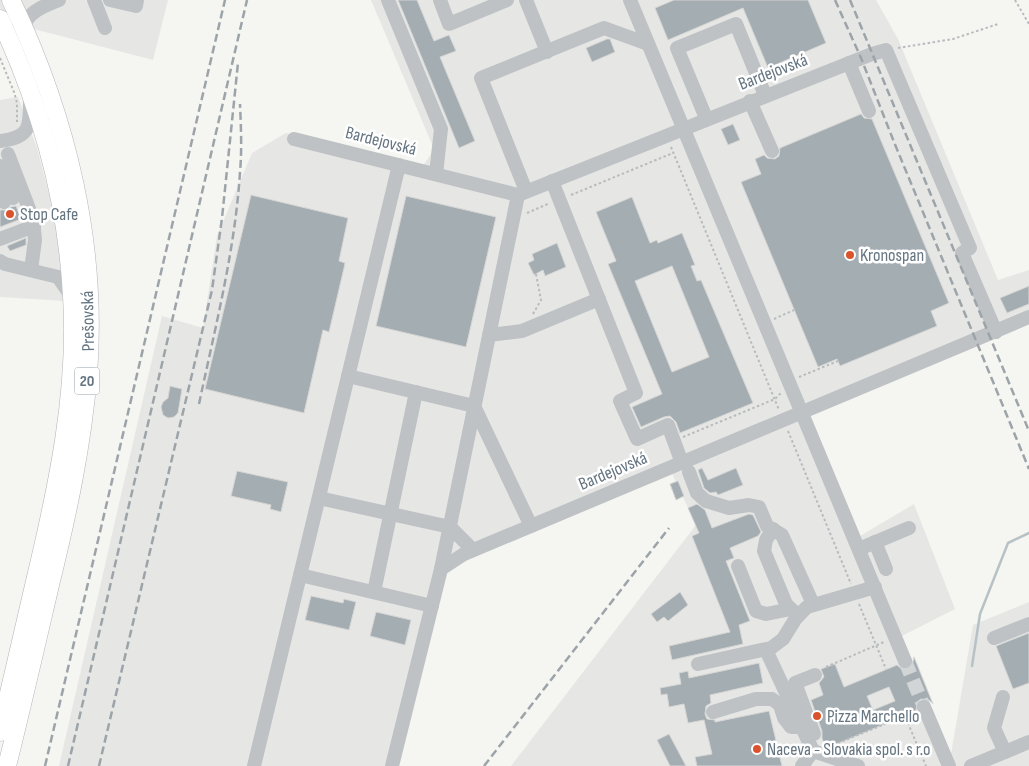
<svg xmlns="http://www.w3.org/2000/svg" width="1029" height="766" font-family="'Sofia Sans Condensed',sans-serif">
<rect width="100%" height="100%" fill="#f5f5f1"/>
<g fill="#e6e7e5">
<path d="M0 0H168L153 60 7 22 0 7Z"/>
<path d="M371 0H876L898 39 998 280 1029 270V320L804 412 855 539 914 504 955 609 896 639 947 766H511L696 525 668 465 436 564 388 766H59L162 316 203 328 217 236 252 153 286 133 423 166 434 149Z"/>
<path d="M18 97 37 148 55 217 66 301 0 297V100Z"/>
<path d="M1029 602V766H949L973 625Z"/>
</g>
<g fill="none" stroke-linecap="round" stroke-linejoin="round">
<path stroke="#b7c2c6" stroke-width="2.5" d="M972 666 980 614 1008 543 1029 533"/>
</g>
<g fill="#a4adb2" stroke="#d6d6d4" fill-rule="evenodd">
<path d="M398 0H417L434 41 449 35 456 51 440 57 475 141 459 148Z"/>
<path d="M674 0H808L826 43 768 68 743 8 668 40 655 8Z"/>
<path d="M607 39H610L615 52 592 62 586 48Z"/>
<path d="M861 114 864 118 872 119 949 303 931 311 937 326 840 366 837 359 818 367 741 182 761 174 755 159 764 155 767 158 775 159 779 156 780 148Z"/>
<path d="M733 124 740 140 728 145 721 129Z"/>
<path d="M251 195 348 218 339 261 345 263 344 268 329 332 323 330 304 413 205 389Z"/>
<path d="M406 196 496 217 466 347 376 326Z"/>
<path d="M632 197 650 243 657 240 658 243 682 233 695 265 691 266 697 281 701 280 753 403 680 433 676 422 670 416 664 417 641 427 632 407 662 394 608 264 616 261 596 212ZM672 266 709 357 672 372 635 281Z"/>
<path d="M16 206 21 219 0 227V210H7L11 207Z"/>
<path d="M26 238V245L10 251 7 246Z"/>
<path d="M557 243 566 267 545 276 543 270 534 275 528 263 534 260 532 254Z"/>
<path d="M1029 286V304L1007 313 1000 298Z"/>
<path d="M170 386 182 389 178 413 174 417 168 418 163 415 161 407 163 402 168 398Z"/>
<path d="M702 468 708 480 736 468 743 485 718 495 716 492 710 493 704 488 698 470Z"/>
<path d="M237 471 288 482 281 512 270 509 271 505 231 496Z"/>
<path d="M678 481 684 496 676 500 670 484Z"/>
<path d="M697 504 705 510 712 528 749 514 753 515 761 532 758 536 730 548 734 558 726 561 750 621 739 625 743 644 672 660 669 646 730 632 692 536 699 533 688 508Z"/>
<path d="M680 592 688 605 668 621 664 617 657 622 651 614Z"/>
<path d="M311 596 343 603 344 599 356 602 349 630 305 620Z"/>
<path d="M376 612 411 620 405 645 370 636Z"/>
<path d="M1029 633V683L1013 689 996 646Z"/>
<path d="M914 657 933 704 929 700 921 699 917 702 916 711 829 747 825 746 822 738V731L811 700 823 695 819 683 824 677 821 669 835 664 844 687 897 665 903 670 909 669 912 666ZM889 687 895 701 873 710 867 696Z"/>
<path d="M759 663 763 683 710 695 711 703 706 706 705 714 707 719 715 720V722L769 711 782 766H697L695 757 712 754 704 720 688 723 684 704 669 707 667 694 661 695 660 688 681 684 679 673 688 671 689 678Z"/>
<path d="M669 734 686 766H670L657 740Z"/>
</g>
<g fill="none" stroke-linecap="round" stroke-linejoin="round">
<path stroke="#d1d5d5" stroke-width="14" stroke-dasharray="14 7" stroke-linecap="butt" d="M905 661 924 707"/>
<defs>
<g id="major">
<path d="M0 19C41 107 67 198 72 296 78 390 58 485 36 577 24 628 12 680 0 732"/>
<path d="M7 766C22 706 36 645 50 585 67 516 82 447 88 375 98 245 67 117 11 0"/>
</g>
</defs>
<use href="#major" stroke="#b1b6b9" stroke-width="19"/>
<g stroke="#b8bbbd" stroke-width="2" stroke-dasharray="2.5 2.5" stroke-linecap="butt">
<path d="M1015 0 1029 24"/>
<path d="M898 48 953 39 998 24"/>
<path d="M0 58 14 92 17 103V122"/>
<path d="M671 147 779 410"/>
<path d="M571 195 673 153"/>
<path d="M527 213 550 203"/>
<path d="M533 314 541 300 536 274"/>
<path d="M774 319 794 310"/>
<path d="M799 377 838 361"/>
<path d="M788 431 851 584"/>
<path d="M683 437 775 399 781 393"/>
<path d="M859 604 886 669"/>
<path d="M826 667 884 642"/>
<path d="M833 745 905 716 926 766"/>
</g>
<g stroke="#bec2c5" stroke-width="14">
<path d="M94 0 105 28"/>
<path d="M110 0 136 6 137 0"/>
<path d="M388 0 441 129 436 174"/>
<path d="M440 0 449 24 507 0"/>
<path d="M526 0 547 52"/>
<path d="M630 0 905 661"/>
<path d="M26 21C34 9 47 5 59 0"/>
<path d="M849 63 869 111"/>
<path d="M750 101 772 151"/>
<path d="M706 118 677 48 736 24 765 95"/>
<path d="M294 139 518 195 872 54 886 50 970 248 962 253 996 332"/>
<path d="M0 141C30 137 30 128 30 100"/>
<path d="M8 154 33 219 35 240 31 270"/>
<path d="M0 166 13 198"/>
<path d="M552 181 636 393 620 401 637 439 668 425 682 463"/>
<path d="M526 191 481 78 604 28 648 44"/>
<path d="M0 192 4 202"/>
<path d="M0 239 34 226"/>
<path d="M0 261 5 264 58 277 72 297"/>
<path d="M489 335 522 331 599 299"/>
<path d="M348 376 474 406 531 526"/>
<path d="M689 472 697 493 706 501 729 508 749 505 759 507 767 526 782 535 813 604"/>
<path d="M319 498 450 527 473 550"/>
<path d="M773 529 766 540 764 551 786 604 798 616"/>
<path d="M875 542 886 569"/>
<path d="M859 549 909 528"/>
<path d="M738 566 756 611 766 614 791 609"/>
<path d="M441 569 518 195"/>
<path d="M300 575 432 606"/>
<path d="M374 592 416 392"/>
<path d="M994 638 1029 624"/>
<path d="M766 650 813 751 858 766"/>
<path d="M698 664 771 648 783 639 796 618 807 607 875 587"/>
<path d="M1003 697 994 728 1005 752"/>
<path d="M924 707 949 766"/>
<path d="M713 712 756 699H772L780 705 784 718 791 727H802"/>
<path d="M814 734 795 683 815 675"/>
<path d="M254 766 399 165"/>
<path d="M392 766 441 569 464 554 1029 317"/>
<path d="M802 766 813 751"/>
<path d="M971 766 1029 742"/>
</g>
<use href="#major" stroke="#fff" stroke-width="18"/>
<g stroke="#9da4a9" stroke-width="2.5" stroke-dasharray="8 4" stroke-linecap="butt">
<path d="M835 0 861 58 894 142 1029 469"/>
<path d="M850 0 1029 431"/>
<path d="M199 404C215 328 235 251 240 172 242 150 241 127 240 104"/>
<path d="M45 766 225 0"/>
<path d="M68 766 247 0"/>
<path d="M99 766 212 290 222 218 238 63"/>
<path d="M484 766 669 528"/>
</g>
</g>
<g fill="#db532c" stroke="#fff" stroke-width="2">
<circle cx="10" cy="214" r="5"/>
<circle cx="850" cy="255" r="5"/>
<circle cx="817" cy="716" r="5"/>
<circle cx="757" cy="749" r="5"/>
</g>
<g text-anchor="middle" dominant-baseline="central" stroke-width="5" stroke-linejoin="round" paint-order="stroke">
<rect fill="#fff" stroke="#939ea7" stroke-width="1" x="74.5" y="367.5" width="25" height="27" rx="4"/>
<g font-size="16" font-weight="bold" fill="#657581">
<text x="87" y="381">20</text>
</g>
<g font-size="18" fill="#657581" stroke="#fff">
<text transform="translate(773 72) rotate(-21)">Bardejovská</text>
<text transform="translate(381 141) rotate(14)">Bardejovská</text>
<text transform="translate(88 321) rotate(-91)">Prešovská</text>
<text transform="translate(613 471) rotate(-23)">Bardejovská</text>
</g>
<g font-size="18" fill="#657581" stroke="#fff" text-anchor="start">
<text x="20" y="214">Stop Cafe</text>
<text x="860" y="255">Kronospan</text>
<text x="827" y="716">Pizza Marchello</text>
<text x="767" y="749">Naceva - Slovakia spol. s r.o</text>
</g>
</g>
</svg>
